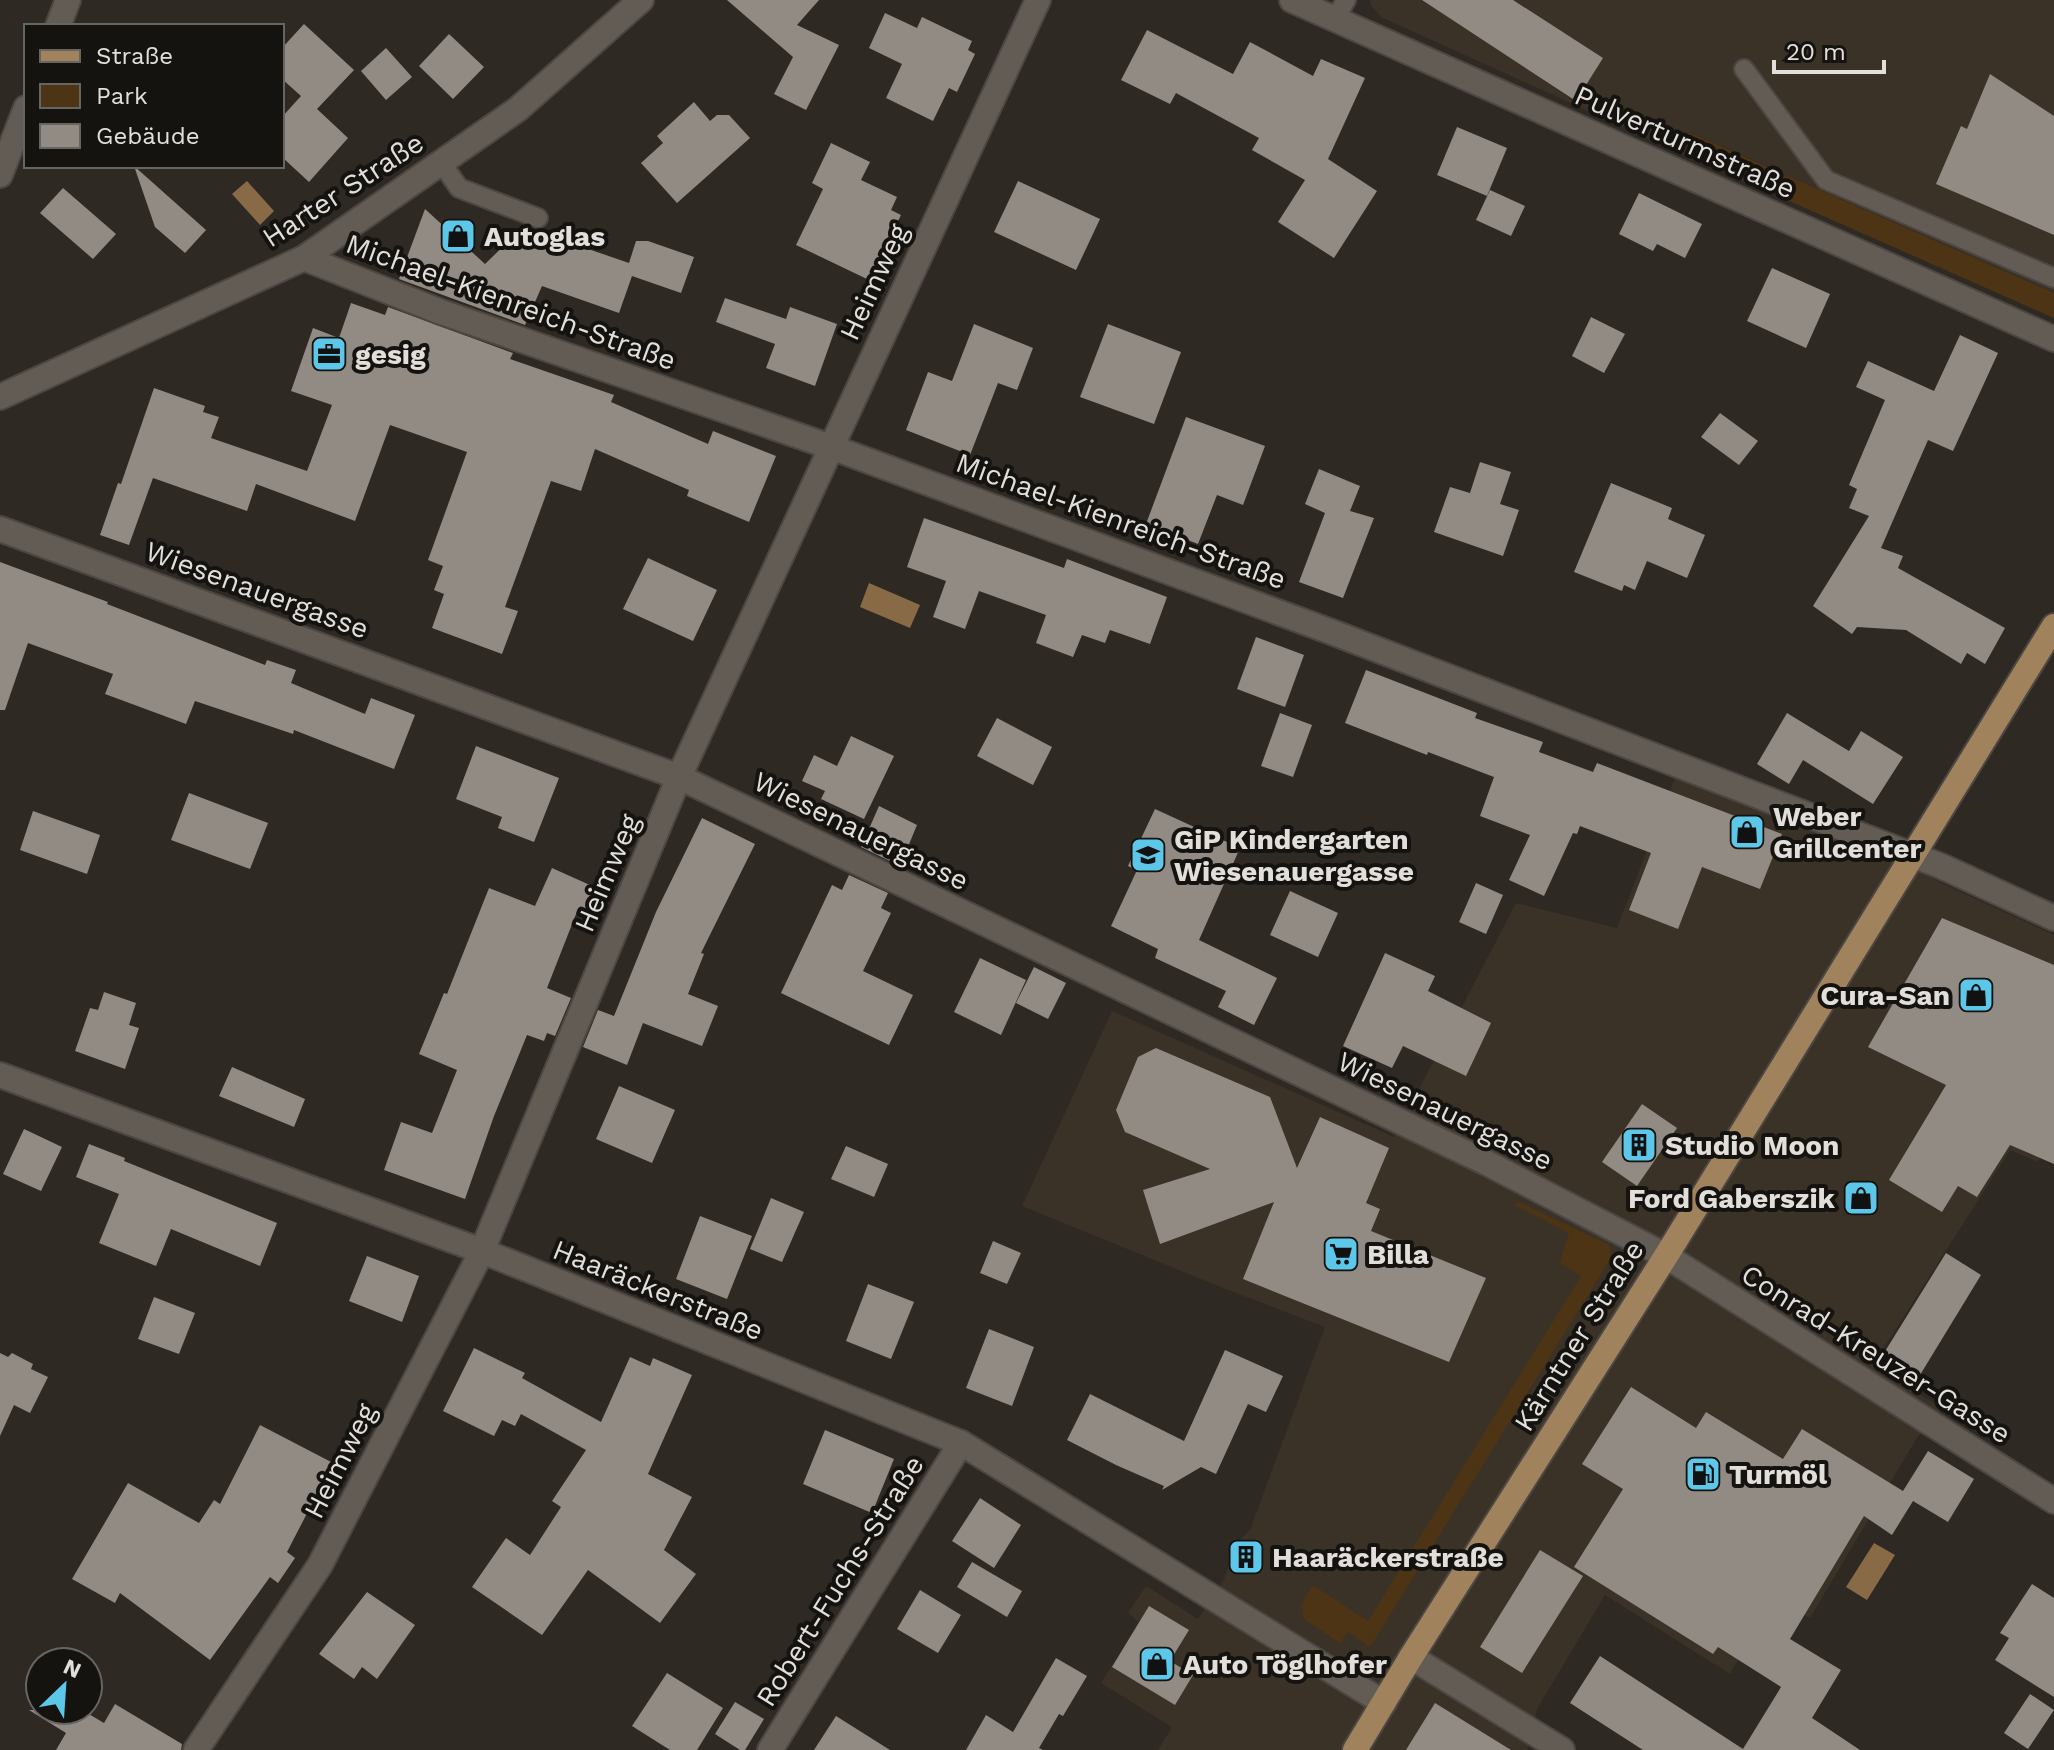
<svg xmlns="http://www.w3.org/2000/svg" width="2054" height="1750" font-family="'Work Sans',sans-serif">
<rect width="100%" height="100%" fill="#2f2923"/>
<g fill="#3a3227">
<path d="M1370 0H2054V293L1690 132 1681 153 1381 17 1371 5Z"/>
<path d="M1680 765 1912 855 1939 882 2054 935V1127L2038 1162 2010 1150 1873 1365 1943 1409 1918 1436 1810 1618 1772 1599 1730 1674 1605 1595 1537 1709 1527 1750H1158L1172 1727 1101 1683 1139 1622 1128 1613 1146 1586 1198 1619 1224 1579 1238 1541 1250 1530 1325 1327 1218 1286 1022 1206 1112 1011 1394 1137 1516 903 1617 928Z"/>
</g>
<g fill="#4c3414">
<path d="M1689 132 2054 293V318L1681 153Z"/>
<path d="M1519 1202 1609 1245 1611 1258 1370 1647 1348 1632 1340 1643 1304 1619 1301 1604 1313 1585 1368 1621 1581 1276 1560 1263 1569 1233 1514 1205Z"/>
</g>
<g fill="#896a46">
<path d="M247 181 274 211 260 225 232 194Z"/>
<path d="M869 583 920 605 910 628 860 607Z"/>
<path d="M1874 1543 1895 1555 1867 1600 1846 1587Z"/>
</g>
<g fill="#928b84">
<path d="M727 0H819L797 25 839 45 806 110 774 94 793 57Z"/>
<path d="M1422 0H1513L1603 58 1576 101Z"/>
<path d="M885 13 917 28 922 17 972 41 968 50 975 54 957 92 949 88 933 121 886 98 902 64 869 48Z"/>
<path d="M304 24 354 70 317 109 348 138 309 182 282 157V117L301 96 282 79V48Z"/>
<path d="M1147 30 1233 74 1250 42 1313 76 1321 59 1365 78 1328 159 1377 191 1334 258 1278 222 1305 180 1252 150 1259 138 1176 93 1170 104 1121 80Z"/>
<path d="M449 34 484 67 453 99 419 66Z"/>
<path d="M386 48 412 77 386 100 361 71Z"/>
<path d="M1990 74 2054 116V235L1936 184 1961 126 1967 129Z"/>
<path d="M694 102 710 121 717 115H729L750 138 677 203 641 163 663 143 657 136Z"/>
<path d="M1457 127 1507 148 1487 196 1437 175Z"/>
<path d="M831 143 870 162 861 180 897 197 891 210 901 215 869 280 796 245 823 189 812 183Z"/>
<path d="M134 166 206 230 185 253 155 227Z"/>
<path d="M1018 181 1100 219 1076 270 994 232Z"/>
<path d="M63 188 116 234 93 259 40 213Z"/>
<path d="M1490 190 1525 206 1511 236 1476 220Z"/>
<path d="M1639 193 1702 224 1685 258 1657 244 1653 251 1619 234Z"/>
<path d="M425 209 485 264 520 230 563 246 565 241 629 263 636 241H648L694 257 681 293 632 276 619 313 542 286 525 325 399 279Z"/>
<path d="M1772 268 1830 294 1806 348 1747 321Z"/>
<path d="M725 298 786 319 790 307 837 324 815 386 766 368 775 344 716 322Z"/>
<path d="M351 303 385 315 388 307 513 353 510 359 614 395 611 402 708 444 713 431 776 456 749 522 687 496 689 490 595 449 581 491 551 481 505 607 518 611 502 654 432 628 444 594 434 590 443 566 428 560 467 452 390 425 355 521 256 484 247 511 153 478 129 545 100 535 118 483 121 484 154 388 205 406 203 412 219 417 211 438 307 471 332 405 291 391 313 328 339 338Z"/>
<path d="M1591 317 1625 334 1604 373 1572 356Z"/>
<path d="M974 324 1033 348 1017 390 998 383 970 455 906 430 928 372 952 381Z"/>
<path d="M1108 324 1181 352 1154 424 1080 397Z"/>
<path d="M1960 335 1998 353 1953 451 1928 440 1881 548 1903 556 1898 568 2005 628 1985 664 1967 653 1961 664 1906 630 1857 627 1852 634 1813 606 1869 516 1849 508 1857 489 1849 485 1885 400 1856 387 1868 361 1934 391Z"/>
<path d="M1720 413 1758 441 1739 465 1701 437Z"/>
<path d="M1186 417 1265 446 1243 505 1217 495 1198 544 1146 524Z"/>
<path d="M1480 462 1511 472 1500 504 1519 510 1503 556 1434 532 1450 487 1470 493Z"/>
<path d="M1319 469 1360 486 1350 511 1374 518 1343 598 1299 582 1325 513 1305 504Z"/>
<path d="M1611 483 1672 508 1668 519 1705 535 1687 578 1647 561 1635 590 1624 585 1622 591 1574 572Z"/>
<path d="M924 518 1064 568 1067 559 1167 597 1150 644 1110 630 1105 643 1082 635 1073 657 1036 643 1046 615 979 591 965 629 933 617 946 581 907 567Z"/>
<path d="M648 558 717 590 693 641 623 609Z"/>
<path d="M0 562 108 602 107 604 265 665 267 660 296 670 291 683 365 714 371 698 415 715 394 769 294 730 293 734 195 701 186 724 105 694 113 674 28 643 5 710H0Z"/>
<path d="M1256 637 1304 655 1285 707 1237 689Z"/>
<path d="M1366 670 1477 713 1475 718 1543 742 1539 752 1593 772 1597 763 1782 834 1760 889 1702 867 1678 929 1629 910 1651 853 1580 826 1577 834 1573 833 1544 896 1509 880 1530 835 1480 816 1494 777 1428 752 1427 755 1345 723Z"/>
<path d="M1280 713 1312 725 1293 777 1261 766Z"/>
<path d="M1787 713 1849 751 1861 731 1903 757 1873 804 1803 760 1789 784 1757 764Z"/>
<path d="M997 718 1052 747 1033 785 977 756Z"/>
<path d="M851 736 894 756 864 819 821 799 825 791 802 781 814 755 837 766Z"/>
<path d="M476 746 559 778 534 842 498 828 502 817 456 799Z"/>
<path d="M189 793 268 823 250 869 171 840Z"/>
<path d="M879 806 917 825 900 866 861 847Z"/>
<path d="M1155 809 1240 848 1199 940 1277 978 1254 1025 1218 1007 1226 991 1155 958 1158 949 1111 926 1137 870 1128 866Z"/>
<path d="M33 811 100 835 87 874 20 850Z"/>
<path d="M702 818 755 844 701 953 704 954 688 994 718 1006 702 1046 643 1023 627 1065 583 1047 598 1010 614 1016 656 912Z"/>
<path d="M552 868 601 890 590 915 578 909 547 988 571 998 555 1036 547 1033 544 1041 527 1035 494 1116 465 1199 384 1170 401 1122 432 1133 457 1070 419 1054 444 993 447 994 489 888 535 906Z"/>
<path d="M849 875 888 893 881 908 891 913 863 971 913 995 889 1045 781 993 832 885 842 890Z"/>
<path d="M1476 883 1503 895 1486 934 1459 922Z"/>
<path d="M1290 891 1338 913 1318 957 1270 935Z"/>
<path d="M1942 918 2054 965V1164L2010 1145 1977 1197 1958 1186 1942 1212 1889 1180 1946 1085 1868 1047Z"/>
<path d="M1385 953 1435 976 1428 991 1491 1023 1466 1076 1403 1046 1392 1068 1343 1046Z"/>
<path d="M980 958 1026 980 1001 1035 954 1012Z"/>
<path d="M1034 967 1066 983 1048 1019 1016 1003Z"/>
<path d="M104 992 136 1003 129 1025 139 1028 125 1069 75 1051 90 1008 98 1010Z"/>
<path d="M1156 1048 1270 1097 1297 1168 1320 1117 1389 1148 1366 1203 1380 1209 1371 1231 1486 1278 1449 1362 1243 1279 1274 1202 1160 1244 1143 1190 1210 1169 1125 1132 1116 1110 1138 1057Z"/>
<path d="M232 1067 305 1099 294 1127 219 1096Z"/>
<path d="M619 1086 675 1110 652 1163 596 1139Z"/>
<path d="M1642 1104 1677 1128 1637 1186 1602 1162Z"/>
<path d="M24 1129 62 1147 41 1191 3 1174Z"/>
<path d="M89 1144 125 1158 124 1161 277 1223 260 1266 171 1229 156 1266 99 1243 119 1194 76 1177Z"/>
<path d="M846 1146 888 1164 874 1197 831 1179Z"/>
<path d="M771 1198 804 1212 782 1262 750 1249Z"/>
<path d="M700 1216 752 1236 727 1299 676 1279Z"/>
<path d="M993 1241 1021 1253 1007 1284 980 1273Z"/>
<path d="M1946 1253 1981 1275 1920 1375 1884 1353Z"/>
<path d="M367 1256 419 1276 402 1322 349 1301Z"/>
<path d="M868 1284 914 1302 891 1359 846 1341Z"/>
<path d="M154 1297 195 1313 179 1354 138 1339Z"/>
<path d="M989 1329 1034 1347 1012 1406 966 1388Z"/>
<path d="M474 1348 525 1373 522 1378 601 1422 630 1357 650 1366 653 1358 692 1375 648 1474 692 1497 664 1550 696 1574 660 1623 588 1570 542 1635 472 1587 506 1538 530 1555 561 1507 552 1501 586 1450 521 1414 515 1426 502 1420 494 1436 443 1411Z"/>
<path d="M1225 1350 1283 1376 1266 1412 1248 1404 1216 1474 1201 1467 1162 1490 1164 1486 1116 1465 1067 1440 1090 1394 1184 1441Z"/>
<path d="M0 1353 8 1357 12 1353 33 1364 31 1369 48 1377 30 1413 14 1405 0 1436Z"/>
<path d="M1631 1387 1696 1428 1706 1412 1783 1459 1802 1429 1903 1491 1928 1451 1974 1479 1948 1522 1913 1501 1892 1535 1864 1516 1790 1639 1841 1670 1812 1718 1860 1750H1643L1570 1703 1600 1656 1743 1749 1781 1687 1718 1647 1713 1654 1574 1567 1623 1489 1582 1464Z"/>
<path d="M260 1425 333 1463 287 1552 295 1558 278 1583 270 1577 210 1660 120 1593 115 1603 72 1579 128 1483 199 1523 214 1500 220 1504Z"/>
<path d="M825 1430 894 1459 872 1513 803 1484Z"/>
<path d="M980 1498 1021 1525 994 1568 952 1541Z"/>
<path d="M1540 1550 1583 1576 1522 1673 1480 1647Z"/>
<path d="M972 1562 1022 1591 1007 1617 957 1587Z"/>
<path d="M2032 1584 2054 1598V1697L1995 1660 2009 1638 2000 1633Z"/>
<path d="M920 1590 961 1615 938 1653 897 1629Z"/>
<path d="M367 1592 415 1625 377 1679 362 1667 354 1679 319 1654Z"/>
<path d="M1149 1606 1189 1630 1170 1661 1193 1675 1175 1705 1112 1667Z"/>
<path d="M1056 1658 1087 1676 1063 1716 1059 1714 1039 1748 1043 1750H966L986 1715 1013 1732Z"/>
<path d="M667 1673 723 1708 697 1750H670L632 1726Z"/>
<path d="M2030 1694 2054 1710 2028 1749 2004 1733Z"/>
<path d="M735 1702 764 1719 745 1750H740L715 1734Z"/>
<path d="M1435 1703 1511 1750H1406Z"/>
<path d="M115 1704 182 1744 181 1750H56L66 1733 29 1710H82L104 1723Z"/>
<path d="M836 1716 890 1750H814Z"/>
</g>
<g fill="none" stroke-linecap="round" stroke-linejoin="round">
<defs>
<g id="lane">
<path d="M1335 19 1346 0"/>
<path d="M1744 69 1826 180 2054 278"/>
<path d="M441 162 459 188 538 218"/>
</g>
<g id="street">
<path d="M1292 0 2054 339"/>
<path d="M58 26 68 0"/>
<path d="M0 175 26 108"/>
<path d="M304 258 441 312 831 447 1329 631 1941 866 2054 918"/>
<path d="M0 529 679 777 1485 1162 1666 1256 2054 1501"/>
<path d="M0 1075 482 1251 961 1443 1384 1703"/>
<path d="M1411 1657 1562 1750"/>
<path d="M196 1750 320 1565 482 1251 679 777 1038 0"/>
<path d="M770 1750 961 1443"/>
</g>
<path id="secondary" d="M0 397 304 258 518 109 641 0"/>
<path id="primary" d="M1355 1750 1411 1657 1666 1256 2054 626"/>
</defs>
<use href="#lane" stroke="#4c4743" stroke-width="22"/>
<use href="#street" stroke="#4c4743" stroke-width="28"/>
<use href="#secondary" stroke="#4c4743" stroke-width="28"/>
<use href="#primary" stroke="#4c4743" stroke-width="28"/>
<use href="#lane" stroke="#625c55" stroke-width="18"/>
<use href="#street" stroke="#625c55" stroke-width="24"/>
<use href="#secondary" stroke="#625c55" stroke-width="24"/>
<use href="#primary" stroke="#a0825d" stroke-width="24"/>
</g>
<defs>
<symbol id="shop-square" viewBox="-11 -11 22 22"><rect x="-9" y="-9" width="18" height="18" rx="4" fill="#5cc7e8" stroke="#151310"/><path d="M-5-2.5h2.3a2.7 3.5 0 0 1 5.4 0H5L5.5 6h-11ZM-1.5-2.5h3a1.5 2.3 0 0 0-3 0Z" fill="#111"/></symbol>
<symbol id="office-square" viewBox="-11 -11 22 22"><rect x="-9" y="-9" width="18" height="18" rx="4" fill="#5cc7e8" stroke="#151310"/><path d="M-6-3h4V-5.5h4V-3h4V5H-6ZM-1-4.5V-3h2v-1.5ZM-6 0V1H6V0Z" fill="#111"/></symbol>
<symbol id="school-square" viewBox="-11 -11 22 22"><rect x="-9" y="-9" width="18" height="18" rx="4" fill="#5cc7e8" stroke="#151310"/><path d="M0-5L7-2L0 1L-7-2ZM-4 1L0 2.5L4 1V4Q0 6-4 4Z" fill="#111"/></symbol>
<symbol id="building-square" viewBox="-11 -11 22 22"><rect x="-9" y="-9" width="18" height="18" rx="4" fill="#5cc7e8" stroke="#151310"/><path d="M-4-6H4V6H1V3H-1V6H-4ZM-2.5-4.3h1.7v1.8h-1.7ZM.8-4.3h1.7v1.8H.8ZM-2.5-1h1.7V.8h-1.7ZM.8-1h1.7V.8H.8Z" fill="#111"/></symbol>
<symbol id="supermarket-square" viewBox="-11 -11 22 22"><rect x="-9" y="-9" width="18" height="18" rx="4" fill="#5cc7e8" stroke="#151310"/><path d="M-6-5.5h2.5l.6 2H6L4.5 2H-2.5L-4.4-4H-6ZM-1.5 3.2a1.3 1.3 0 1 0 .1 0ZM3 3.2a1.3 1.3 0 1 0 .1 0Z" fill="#111"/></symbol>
<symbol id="fuel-square" viewBox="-11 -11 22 22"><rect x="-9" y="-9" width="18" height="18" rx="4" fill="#5cc7e8" stroke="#151310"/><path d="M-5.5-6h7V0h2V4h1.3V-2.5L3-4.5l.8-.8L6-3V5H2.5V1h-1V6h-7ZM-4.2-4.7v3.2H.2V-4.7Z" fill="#111"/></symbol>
</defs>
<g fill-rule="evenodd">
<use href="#shop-square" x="438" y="216" width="40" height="40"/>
<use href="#office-square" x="309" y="334" width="40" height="40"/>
<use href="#shop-square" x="1727" y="812" width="40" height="40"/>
<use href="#school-square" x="1128" y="835" width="40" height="40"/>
<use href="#shop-square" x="1956" y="975" width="40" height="40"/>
<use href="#building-square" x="1619" y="1125" width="40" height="40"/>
<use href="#shop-square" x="1841" y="1178" width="40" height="40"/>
<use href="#supermarket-square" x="1321" y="1234" width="40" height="40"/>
<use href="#fuel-square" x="1683" y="1454" width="40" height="40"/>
<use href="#building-square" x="1226" y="1537" width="40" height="40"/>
<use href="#shop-square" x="1137" y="1644" width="40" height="40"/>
</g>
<g text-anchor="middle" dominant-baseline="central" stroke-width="8" stroke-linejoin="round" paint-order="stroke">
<g font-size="28" fill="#e2dfdb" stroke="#151310">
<text transform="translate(1685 142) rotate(24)">Pulverturmstraße</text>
<text transform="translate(343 190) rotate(-33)">Harter Straße</text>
<text transform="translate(874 282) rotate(-65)">Heimweg</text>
<text transform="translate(511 302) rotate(20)">Michael-Kienreich-Straße</text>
<text transform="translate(1121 521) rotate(20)">Michael-Kienreich-Straße</text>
<text transform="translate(257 590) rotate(20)">Wiesenauergasse</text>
<text transform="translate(861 831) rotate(26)">Wiesenauergasse</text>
<text transform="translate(607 873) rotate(-67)">Heimweg</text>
<text transform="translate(1445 1111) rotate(26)">Wiesenauergasse</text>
<text transform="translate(658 1290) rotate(22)">Haaräckerstraße</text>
<text transform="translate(1579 1336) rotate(-58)">Kärntner Straße</text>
<text transform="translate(1876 1354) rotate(32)">Conrad-Kreuzer-Gasse</text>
<text transform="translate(340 1461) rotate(-63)">Heimweg</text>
<text transform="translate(840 1581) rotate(-58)">Robert-Fuchs-Straße</text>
</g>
<g font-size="28" font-weight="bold" fill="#e2dfdb" stroke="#151310" text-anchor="start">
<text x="484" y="236">Autoglas</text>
<text x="355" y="354">gesig</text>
<text x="1773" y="816">Weber<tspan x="1773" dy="32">Grillcenter</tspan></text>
<text x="1174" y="839">GiP Kindergarten<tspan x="1174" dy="32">Wiesenauergasse</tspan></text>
<text x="1950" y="995" text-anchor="end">Cura-San</text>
<text x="1665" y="1145">Studio Moon</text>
<text x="1835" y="1198" text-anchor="end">Ford Gaberszik</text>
<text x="1367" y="1254">Billa</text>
<text x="1729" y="1474">Turmöl</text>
<text x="1272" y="1557">Haaräckerstraße</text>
<text x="1183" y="1664">Auto Töglhofer</text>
</g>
</g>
<rect x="24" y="24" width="260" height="144" fill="#151310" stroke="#676561" stroke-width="2"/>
<rect x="40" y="50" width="40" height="12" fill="#a0825d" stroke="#676561" stroke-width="2"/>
<text x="96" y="64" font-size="24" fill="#e2dfdb">Straße</text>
<rect x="40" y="84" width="40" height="24" fill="#4c3414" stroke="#676561" stroke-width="2"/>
<text x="96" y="104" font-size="24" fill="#e2dfdb">Park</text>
<rect x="40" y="124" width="40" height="24" fill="#928b84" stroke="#676561" stroke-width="2"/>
<text x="96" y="144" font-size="24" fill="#e2dfdb">Gebäude</text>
<g transform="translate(64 1686) rotate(25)"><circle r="38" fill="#151310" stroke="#676561" stroke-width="2"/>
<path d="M0-6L14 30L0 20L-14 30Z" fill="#5cc7e8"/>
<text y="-12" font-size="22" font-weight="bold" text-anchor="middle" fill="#e2dfdb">N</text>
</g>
<path d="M1774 60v12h110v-12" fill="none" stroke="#e2dfdb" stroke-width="4"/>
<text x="1786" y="60" font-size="24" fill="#e2dfdb" stroke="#151310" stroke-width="6" paint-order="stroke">20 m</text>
</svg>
